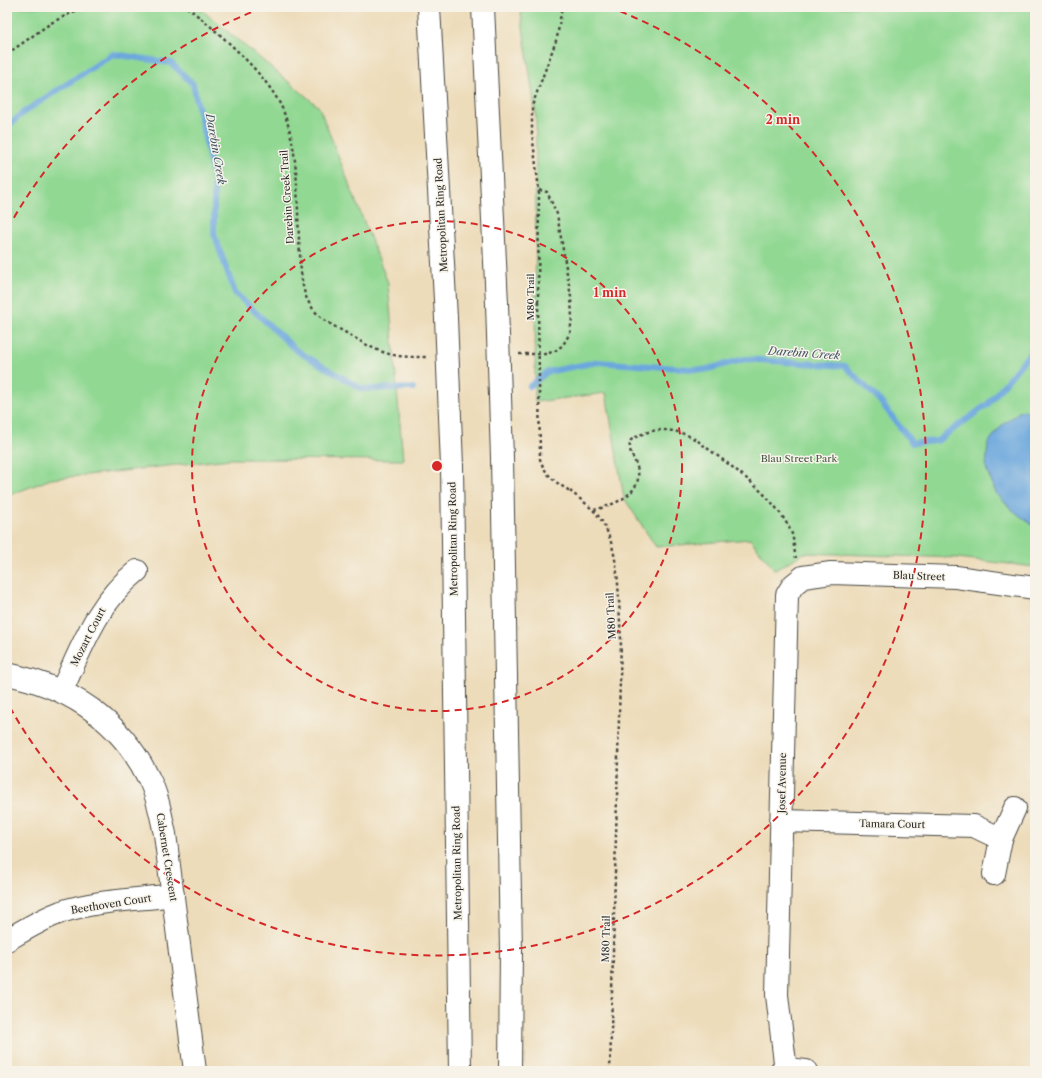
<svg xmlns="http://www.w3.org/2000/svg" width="1042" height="1078" font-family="'Libre Caslon Text',serif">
<rect width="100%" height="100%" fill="#f7f3e8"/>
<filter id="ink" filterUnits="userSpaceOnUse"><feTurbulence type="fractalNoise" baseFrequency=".025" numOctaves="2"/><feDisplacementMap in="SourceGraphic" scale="8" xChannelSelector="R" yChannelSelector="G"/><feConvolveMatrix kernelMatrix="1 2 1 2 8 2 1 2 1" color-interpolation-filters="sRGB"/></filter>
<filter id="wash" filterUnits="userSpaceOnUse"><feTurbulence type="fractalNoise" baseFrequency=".012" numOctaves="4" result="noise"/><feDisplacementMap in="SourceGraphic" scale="16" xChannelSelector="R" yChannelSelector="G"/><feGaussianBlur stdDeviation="0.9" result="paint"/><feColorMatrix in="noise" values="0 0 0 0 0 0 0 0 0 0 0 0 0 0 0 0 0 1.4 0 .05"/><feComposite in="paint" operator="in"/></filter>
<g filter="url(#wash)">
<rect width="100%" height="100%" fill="#eddcba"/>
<g fill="#91d893" stroke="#5e825f">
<path d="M7 7H198L319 107 388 283 403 460 230 459 51 479 7 496Z"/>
<path d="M520 7H1035V567L957 558 804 553 775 570 750 539 656 547 624 498 606 393 535 402 536 116Z"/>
</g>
<path fill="#6ca7dd" stroke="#4c6984" d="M1035 410V527L1011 509 996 493 986 468 988 443 1001 426 1020 411Z"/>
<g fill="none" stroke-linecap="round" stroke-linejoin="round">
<g stroke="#6ca7dd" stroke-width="6">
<path d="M7 127 24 112 113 54 171 63 193 84 214 179V234L235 293 297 351 362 389 413 388"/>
<path d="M530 386 547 372 597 362 704 370 745 359 845 366 880 401 912 443 937 441 988 404 1035 347"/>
</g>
</g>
</g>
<g filter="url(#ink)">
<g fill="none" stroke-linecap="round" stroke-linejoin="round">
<defs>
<g id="minor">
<path d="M7 674C70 687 120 719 149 779 158 796 161 816 165 834L195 1071"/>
<path d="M62 690C83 645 97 603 137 571"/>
<path d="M781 821 974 826 1001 839"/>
<path d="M994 874 1001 839 1015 808"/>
<path d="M7 940C24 930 42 919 61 912 96 900 137 900 173 895"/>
<path d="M781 1071 786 1069 806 1071"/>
<path d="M786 1071 777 995 787 595 793 585 803 577 831 573 956 577 1035 588"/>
</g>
<g id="highway">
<path d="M429 7 446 318"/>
<path d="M483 7 497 304"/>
<path d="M502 458 511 950 510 1071"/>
<path d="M452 466 460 1071"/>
</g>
</defs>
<use href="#minor" stroke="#484640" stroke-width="24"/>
<use href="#highway" stroke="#484640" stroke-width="24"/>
<g stroke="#484640" stroke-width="2.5" stroke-dasharray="3 3" stroke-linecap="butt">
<path d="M187 7C217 31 266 73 282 108 301 152 296 206 300 254 301 271 301 292 311 306 320 320 336 327 350 335 379 353 392 358 426 357"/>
<path d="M7 54 51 23 83 7"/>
<path d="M538 302 539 190 532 133V106L557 38 562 7"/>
<path d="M519 354H546L555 351 563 345 570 333 572 318 571 297 557 214 547 192 539 190"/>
<path d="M570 491C581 500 596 510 603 523 621 555 618 603 621 639L610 1071"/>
<path d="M594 510C614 505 645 493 637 467 634 457 627 451 631 440 652 426 676 427 698 441 731 467 775 494 792 534 794 541 794 551 796 558"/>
</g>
<use href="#minor" stroke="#fff" stroke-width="22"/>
<use href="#highway" stroke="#fff" stroke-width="22"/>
<defs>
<g id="highway-bridge">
<path d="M497 304 502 458"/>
<path d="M446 318 452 466"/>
</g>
</defs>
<use href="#highway-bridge" stroke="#484640" stroke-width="24" stroke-linecap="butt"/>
<path stroke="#484640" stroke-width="2.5" stroke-dasharray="3 3" stroke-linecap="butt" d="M538 302 540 459C545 475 556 483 570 491"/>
<use href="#highway-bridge" stroke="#fff" stroke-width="22"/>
</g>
</g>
<g fill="none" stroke="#d62828" stroke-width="2" stroke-dasharray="7 5">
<circle cx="437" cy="466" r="245"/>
<path d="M8 228A490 490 0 0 1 265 7M609 7A490 490 0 1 1 8 704"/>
</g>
<g text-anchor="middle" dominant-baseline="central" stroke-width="3" stroke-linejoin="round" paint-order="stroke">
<g font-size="10" fill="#2b2b2b" stroke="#f7f3e8">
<text transform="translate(287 197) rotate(-94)">Darebin Creek Trail</text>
<text transform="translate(441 215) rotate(-93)">Metropolitan Ring Road</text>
<text transform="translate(530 297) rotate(-90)">M80 Trail</text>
<text transform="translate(453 539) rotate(-91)">Metropolitan Ring Road</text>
<text transform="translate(919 576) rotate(2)">Blau Street</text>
<text transform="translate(611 616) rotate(-93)">M80 Trail</text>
<text transform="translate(88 637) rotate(-63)">Mozart Court</text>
<text transform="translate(782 783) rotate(-89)">Josef Avenue</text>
<text transform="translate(892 824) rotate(1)">Tamara Court</text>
<text transform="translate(167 857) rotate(81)">Cabernet Crescent</text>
<text transform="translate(457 863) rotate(-91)">Metropolitan Ring Road</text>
<text transform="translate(111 904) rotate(-9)">Beethoven Court</text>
<text transform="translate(606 939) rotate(-89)">M80 Trail</text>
</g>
<g font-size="10" fill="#445645" stroke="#f7f3e8">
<text x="799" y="458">Blau Street Park</text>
</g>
<g font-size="11" font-style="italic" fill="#425669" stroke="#f7f3e8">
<text transform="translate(216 149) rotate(80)">Darebin Creek</text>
<text transform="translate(804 353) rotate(4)">Darebin Creek</text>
</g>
</g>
<circle cx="437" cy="466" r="6" fill="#d62828" stroke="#f7f3e8" stroke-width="2"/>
<g font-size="12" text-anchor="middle" font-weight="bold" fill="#d62828" stroke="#f7f3e8" stroke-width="3" stroke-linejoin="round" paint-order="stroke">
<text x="783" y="124">2 min</text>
<text x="610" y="297">1 min</text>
</g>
<rect width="1042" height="1078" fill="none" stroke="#f7f3e8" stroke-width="24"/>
</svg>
